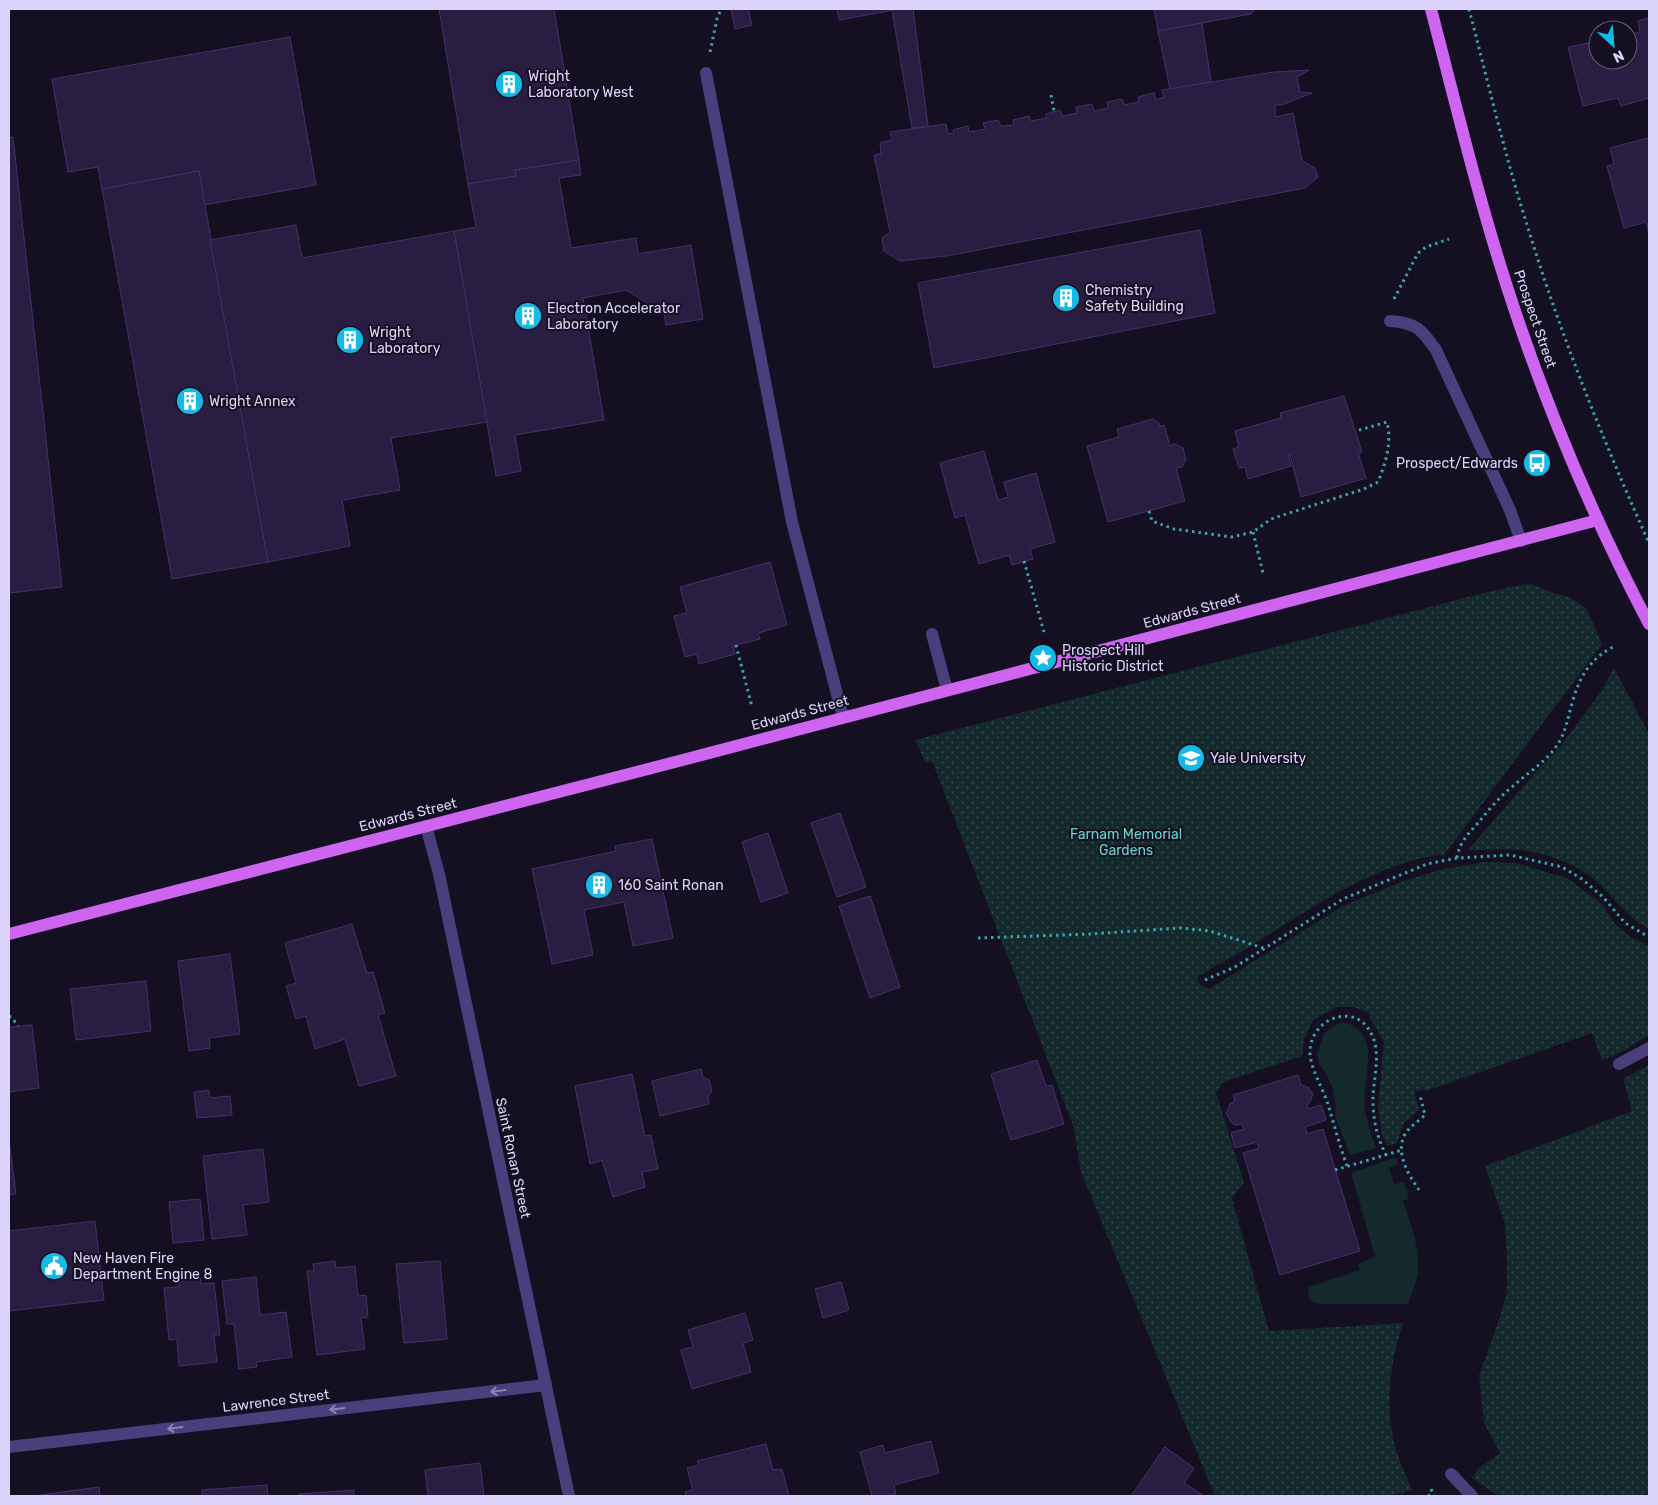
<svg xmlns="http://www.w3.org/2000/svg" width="1658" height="1505" font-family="Rubik,sans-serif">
<defs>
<pattern id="park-dots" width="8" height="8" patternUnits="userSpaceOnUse" patternTransform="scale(1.25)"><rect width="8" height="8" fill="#13292b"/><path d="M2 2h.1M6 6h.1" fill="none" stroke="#35474b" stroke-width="1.8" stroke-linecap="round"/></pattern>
</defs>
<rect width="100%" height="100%" fill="#151021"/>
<g fill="#13292b">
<path d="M1343 1022C1385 1033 1361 1080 1365 1110 1367 1123 1372 1136 1376 1148L1350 1155 1335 1116 1336 1106 1333 1089 1327 1075 1319 1063 1317 1054 1324 1033 1334 1026Z"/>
<path d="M1396 1157 1398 1165 1389 1168 1394 1184 1404 1182 1409 1199 1403 1201C1410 1223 1420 1247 1418 1270 1417 1281 1412 1293 1408 1304H1323L1312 1302 1308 1296 1309 1287 1360 1270 1358 1264 1375 1256 1351 1173Z"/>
</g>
<g fill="url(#park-dots)">
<path d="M1529 583 1553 593 1569 597 1586 608 1602 644 1444 855C1381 859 1303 913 1251 946 1233 957 1215 966 1197 977L1200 985 1209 989 1343 906 1403 881 1444 869 1484 862 1516 863 1567 878 1602 904 1615 924 1632 938 1649 946V1035L1616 1055 1602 1060 1592 1033 1429 1090 1414 1091 1419 1110 1404 1123 1397 1143 1387 1146 1382 1135 1378 1106 1384 1042 1367 1012 1354 1007H1337L1313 1020 1304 1039 1302 1056 1223 1082 1216 1093 1244 1182 1232 1199 1269 1331 1403 1323C1390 1363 1384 1408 1396 1450 1400 1463 1407 1477 1412 1490L1391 1496H1215L1081 1172 1073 1125 932 761 926 763 915 740 1484 593Z"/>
<path d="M1614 668 1649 734V929C1627 918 1614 897 1596 881 1572 860 1534 849 1503 849 1491 849 1480 851 1468 850L1536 772 1559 748 1600 693Z"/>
<path d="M1649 1065V1496H1498L1472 1478 1478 1469 1500 1453 1484 1423 1479 1375 1500 1317 1507 1290V1258L1505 1224 1485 1166 1632 1111 1623 1079Z"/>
</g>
<g fill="#291d41" stroke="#43316b">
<path d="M439 9H554L579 160 515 170 516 176 468 184Z"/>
<path d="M731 9H748L752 25 735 29Z"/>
<path d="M837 9H900L839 20Z"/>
<path d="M900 9H913L928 126 912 128 892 10Z"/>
<path d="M1154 9H1254L1251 14 1158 31Z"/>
<path d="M1649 18V98L1621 106 1618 98 1583 106 1568 47 1598 41V60H1628V35L1640 32 1638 21Z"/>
<path d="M1202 23 1211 82 1170 89 1158 31Z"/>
<path d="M290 37 316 185 204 205 199 171 102 189 98 167 68 172 52 79Z"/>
<path d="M1309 70 1297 77 1300 92 1312 93 1282 105H1275V117L1293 113 1302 161 1315 168 1318 177 1305 188 946 256 900 261 884 251 882 238 890 232 874 155 881 154 880 143 892 140 890 132 946 124 948 134 954 133 953 130 968 126 969 132 985 129 983 123 998 120 1001 126 1014 125 1013 120 1029 116 1031 121 1046 118V114L1060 110 1062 116 1077 113 1076 107 1092 104 1094 111 1108 108 1107 102 1122 99 1124 105 1139 102 1138 97 1154 93 1156 100 1164 97 1162 90 1274 72Z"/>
<path d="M13 137 62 587 9 593V138Z"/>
<path d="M1648 138 1649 141V235L1646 222 1624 228 1607 166 1614 164 1610 148Z"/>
<path d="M579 160 581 175 559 178 571 248 636 238 638 254 691 245 703 319 666 325 664 313 626 290 583 298 604 420 515 435 521 471 496 476 454 231 476 227 468 184 516 176 515 170Z"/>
<path d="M199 171 268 562 172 579 102 189Z"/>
<path d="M296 225 302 258 454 231 487 422 391 438 400 490 342 500 350 546 268 562 210 240Z"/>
<path d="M1200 230 1215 313 934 368 918 283Z"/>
<path d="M1344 396 1362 452 1358 453 1366 478 1301 497 1290 455H1288L1291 466 1248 479 1245 467 1239 468 1233 449 1239 447 1235 431 1281 418 1280 413Z"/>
<path d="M1153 419 1159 423 1160 426 1164 425 1170 446 1175 444 1183 448 1186 460 1182 467 1176 468 1185 501 1108 522 1087 446 1119 437 1117 429Z"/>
<path d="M984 451 998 500 1008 497 1004 482 1036 473 1055 542 1030 549 1033 559 1012 565 1009 555 979 564 965 515 955 518 940 463Z"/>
<path d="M770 562 787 625 758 633 760 639 733 646 735 654 699 664 697 654 685 657 674 616 687 613 680 587Z"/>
<path d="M840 813 866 887 837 897 811 823Z"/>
<path d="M768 833 788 893 761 902 742 842Z"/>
<path d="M652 839 673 938 633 946 624 902 584 910 593 955 552 964 532 869 616 851 615 846Z"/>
<path d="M870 896 900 987 870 998 839 906Z"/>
<path d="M352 924 367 973 373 972 385 1013 378 1015 396 1076 359 1086 345 1039 315 1049 306 1016 296 1019 286 986 296 983 285 943Z"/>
<path d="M230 954 240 1034 209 1038 210 1048 189 1051 178 961Z"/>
<path d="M146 981 151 1031 76 1040 70 989Z"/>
<path d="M32 1025 39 1088 9 1092V1027Z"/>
<path d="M1037 1060 1046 1086 1052 1085 1064 1124 1011 1140 991 1074Z"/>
<path d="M701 1069 703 1077 709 1080 712 1091 708 1097 709 1104 660 1116 652 1081Z"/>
<path d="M632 1074 645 1136 651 1135 658 1169 642 1172 645 1187 613 1197 602 1160 590 1164 575 1086Z"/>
<path d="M1298 1075 1301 1085 1308 1087 1313 1094 1310 1102 1307 1105 1308 1109 1321 1105 1326 1120 1305 1127 1307 1134 1323 1129 1360 1251 1280 1275 1243 1153 1259 1148 1257 1142 1235 1148 1231 1133 1244 1129 1242 1124 1235 1125 1231 1122 1226 1113 1230 1104 1235 1101 1233 1095Z"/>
<path d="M209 1090 210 1098 230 1096 232 1115 197 1118 194 1092Z"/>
<path d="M9 1140 16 1194 9 1195Z"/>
<path d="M263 1149 269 1202 243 1205 247 1235 212 1239 203 1156Z"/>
<path d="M200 1199 204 1240 173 1243 169 1202Z"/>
<path d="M95 1221 104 1300 9 1311V1231Z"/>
<path d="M335 1261 336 1268 355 1266 358 1296 366 1295 368 1317 361 1318 365 1349 317 1355 307 1271H314L313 1264Z"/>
<path d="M440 1261 447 1339 404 1343 396 1264Z"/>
<path d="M200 1275 201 1284 214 1283 220 1335H214L217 1362 179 1366 177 1339 169 1340 164 1288 179 1287 178 1277Z"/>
<path d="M256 1277 260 1315 286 1312 292 1357 256 1362 257 1367 239 1369 234 1324H227L222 1281Z"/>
<path d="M841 1282 849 1310 823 1318 815 1289Z"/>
<path d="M745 1313 753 1340 743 1343 751 1372 692 1389 681 1350 693 1347 688 1330Z"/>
<path d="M931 1441 939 1473 894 1485 896 1495 872 1496 860 1452 883 1445 885 1453Z"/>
<path d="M766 1444 773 1470 782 1469 789 1496H686L685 1492 693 1490 687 1468 699 1465 697 1461Z"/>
<path d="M1165 1447 1194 1468 1184 1483 1204 1496H1131Z"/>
<path d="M480 1463 484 1496H428L425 1470Z"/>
<path d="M267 1485 268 1496H202V1490Z"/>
<path d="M99 1487 100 1496H33Z"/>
<path d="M354 1490V1496H295L300 1494Z"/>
</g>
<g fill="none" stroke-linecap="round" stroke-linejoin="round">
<g stroke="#39a3aa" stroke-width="3" stroke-dasharray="2.5 4" stroke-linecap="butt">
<path d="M1469 9C1488 82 1505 156 1528 228 1561 336 1603 440 1649 543"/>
<path d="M710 52 717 19 721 9"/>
<path d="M1051 95 1054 111"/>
<path d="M1394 299 1418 253 1426 247 1449 239"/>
<path d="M1149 511 1152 521 1174 529 1232 537 1253 532 1271 519 1364 489 1378 482C1386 462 1392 443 1387 422L1356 431"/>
<path d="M1253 532 1263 573"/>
<path d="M1024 561 1044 632"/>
<path d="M736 645 752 707"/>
<path d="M1457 858C1459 843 1468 834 1478 823 1488 811 1499 797 1512 787 1525 775 1540 766 1552 752 1566 736 1567 719 1573 700 1580 676 1591 658 1613 647"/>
<path d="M978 938 1090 934 1180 928 1210 931 1263 948"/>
<path d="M1205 980 1235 967 1343 899 1427 864 1457 858 1510 855 1562 867 1582 879 1603 897 1625 923 1649 937"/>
<path d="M9 1016 13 1019 18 1026"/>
<path d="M1347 1166C1340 1146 1334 1125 1328 1104 1323 1089 1311 1069 1310 1054 1308 1020 1354 1000 1371 1033 1382 1053 1373 1079 1373 1100 1373 1120 1377 1137 1386 1155"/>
<path d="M1335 1170 1402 1150"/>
<path d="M1419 1190C1408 1174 1395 1153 1405 1134 1409 1127 1419 1121 1425 1115L1420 1095"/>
<path d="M1431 1489 1434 1496"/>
<path d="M1428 1496 1433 1494"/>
</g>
<g stroke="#483f7c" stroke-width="12">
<path d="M706 73 792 522 843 717"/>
<path d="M1390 321C1417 323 1421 329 1436 350L1510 510 1521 541"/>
<path d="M932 634 947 690"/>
<path d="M426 826 439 874 569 1496"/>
<path d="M1619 1064 1649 1048"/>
<path d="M9 1447 546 1385"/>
<path d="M1451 1474 1472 1496"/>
</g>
<g stroke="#cd65f1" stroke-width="12">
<path d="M1431 9C1457 109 1481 210 1514 308 1550 416 1596 523 1649 624"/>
<path d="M9 934 652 768 1598 520"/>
</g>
</g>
<defs><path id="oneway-shaft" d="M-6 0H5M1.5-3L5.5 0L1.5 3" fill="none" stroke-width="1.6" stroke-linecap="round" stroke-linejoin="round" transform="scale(1.25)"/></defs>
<g stroke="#8b82b5">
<use href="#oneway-shaft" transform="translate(498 1391) rotate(173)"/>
<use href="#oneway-shaft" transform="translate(337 1409) rotate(173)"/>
<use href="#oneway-shaft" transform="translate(175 1428) rotate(173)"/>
</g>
<defs>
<symbol id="building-disc" viewBox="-11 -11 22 22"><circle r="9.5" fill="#14b9e6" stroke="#151021"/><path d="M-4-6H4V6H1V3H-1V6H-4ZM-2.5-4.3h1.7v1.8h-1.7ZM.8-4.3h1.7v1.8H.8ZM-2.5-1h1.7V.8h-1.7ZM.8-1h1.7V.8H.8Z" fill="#fff"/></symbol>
<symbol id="bus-disc" viewBox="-11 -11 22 22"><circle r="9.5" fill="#14b9e6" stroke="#151021"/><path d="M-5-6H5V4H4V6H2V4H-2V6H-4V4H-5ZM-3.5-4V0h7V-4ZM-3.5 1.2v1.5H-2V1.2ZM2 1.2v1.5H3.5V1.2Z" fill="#fff"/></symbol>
<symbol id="sight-disc" viewBox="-11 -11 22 22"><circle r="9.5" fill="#14b9e6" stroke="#151021"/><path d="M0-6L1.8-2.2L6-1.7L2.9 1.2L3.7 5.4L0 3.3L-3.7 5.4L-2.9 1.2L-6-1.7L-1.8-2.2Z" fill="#fff"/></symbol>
<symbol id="university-disc" viewBox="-11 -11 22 22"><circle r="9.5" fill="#14b9e6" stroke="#151021"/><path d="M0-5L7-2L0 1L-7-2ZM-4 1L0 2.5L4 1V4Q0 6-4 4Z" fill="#fff"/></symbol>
<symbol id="civic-disc" viewBox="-11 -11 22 22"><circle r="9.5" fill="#14b9e6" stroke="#151021"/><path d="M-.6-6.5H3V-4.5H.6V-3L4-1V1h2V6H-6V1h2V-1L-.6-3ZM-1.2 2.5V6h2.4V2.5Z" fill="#fff"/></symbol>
</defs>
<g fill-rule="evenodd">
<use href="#building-disc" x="493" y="68" width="32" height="32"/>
<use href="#building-disc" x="1050" y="282" width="32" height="32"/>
<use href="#building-disc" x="512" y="300" width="32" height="32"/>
<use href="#building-disc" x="334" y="324" width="32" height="32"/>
<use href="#building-disc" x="174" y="385" width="32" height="32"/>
<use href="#bus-disc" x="1521" y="447" width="32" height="32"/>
<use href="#sight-disc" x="1027" y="642" width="32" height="32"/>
<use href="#university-disc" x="1175" y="742" width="32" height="32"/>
<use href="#building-disc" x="583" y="869" width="32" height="32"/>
<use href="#civic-disc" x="38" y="1250" width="32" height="32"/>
</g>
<g text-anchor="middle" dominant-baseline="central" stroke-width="4" stroke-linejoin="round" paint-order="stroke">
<g font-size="14" fill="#ddd4fb" stroke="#151021" text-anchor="start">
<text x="528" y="76">Wright<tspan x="528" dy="16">Laboratory West</tspan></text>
<text x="1085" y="290">Chemistry<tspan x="1085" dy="16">Safety Building</tspan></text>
<text x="547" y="308">Electron Accelerator<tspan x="547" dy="16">Laboratory</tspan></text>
<text x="369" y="332">Wright<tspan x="369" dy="16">Laboratory</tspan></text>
<text x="209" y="401">Wright Annex</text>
<text x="1518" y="463" text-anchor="end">Prospect/Edwards</text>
<text x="1062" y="650">Prospect Hill<tspan x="1062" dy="16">Historic District</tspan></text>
<text x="1210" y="758">Yale University</text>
<text x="618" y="885">160 Saint Ronan</text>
<text x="73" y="1258">New Haven Fire<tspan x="73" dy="16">Department Engine 8</tspan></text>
</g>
<g font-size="14" fill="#ddd4fb" stroke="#151021">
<text transform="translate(1535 319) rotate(71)">Prospect Street</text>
<text transform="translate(1192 611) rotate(-15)">Edwards Street</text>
<text transform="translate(800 713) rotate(-15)">Edwards Street</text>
<text transform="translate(408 815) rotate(-14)">Edwards Street</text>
<text transform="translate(513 1158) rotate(78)">Saint Ronan Street</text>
<text transform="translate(276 1401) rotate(-7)">Lawrence Street</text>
</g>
<g font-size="14" fill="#66d5c6" stroke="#151021">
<text x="1126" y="834">Farnam Memorial<tspan x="1126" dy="16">Gardens</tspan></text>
</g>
</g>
<rect width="1658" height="1505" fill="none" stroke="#ddd4fb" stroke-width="20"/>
<g transform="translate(1613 45) rotate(154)"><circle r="24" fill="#151021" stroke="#655e78"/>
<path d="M0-4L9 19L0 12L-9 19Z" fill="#14b9e6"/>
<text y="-8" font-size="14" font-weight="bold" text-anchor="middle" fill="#ddd4fb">N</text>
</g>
</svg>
